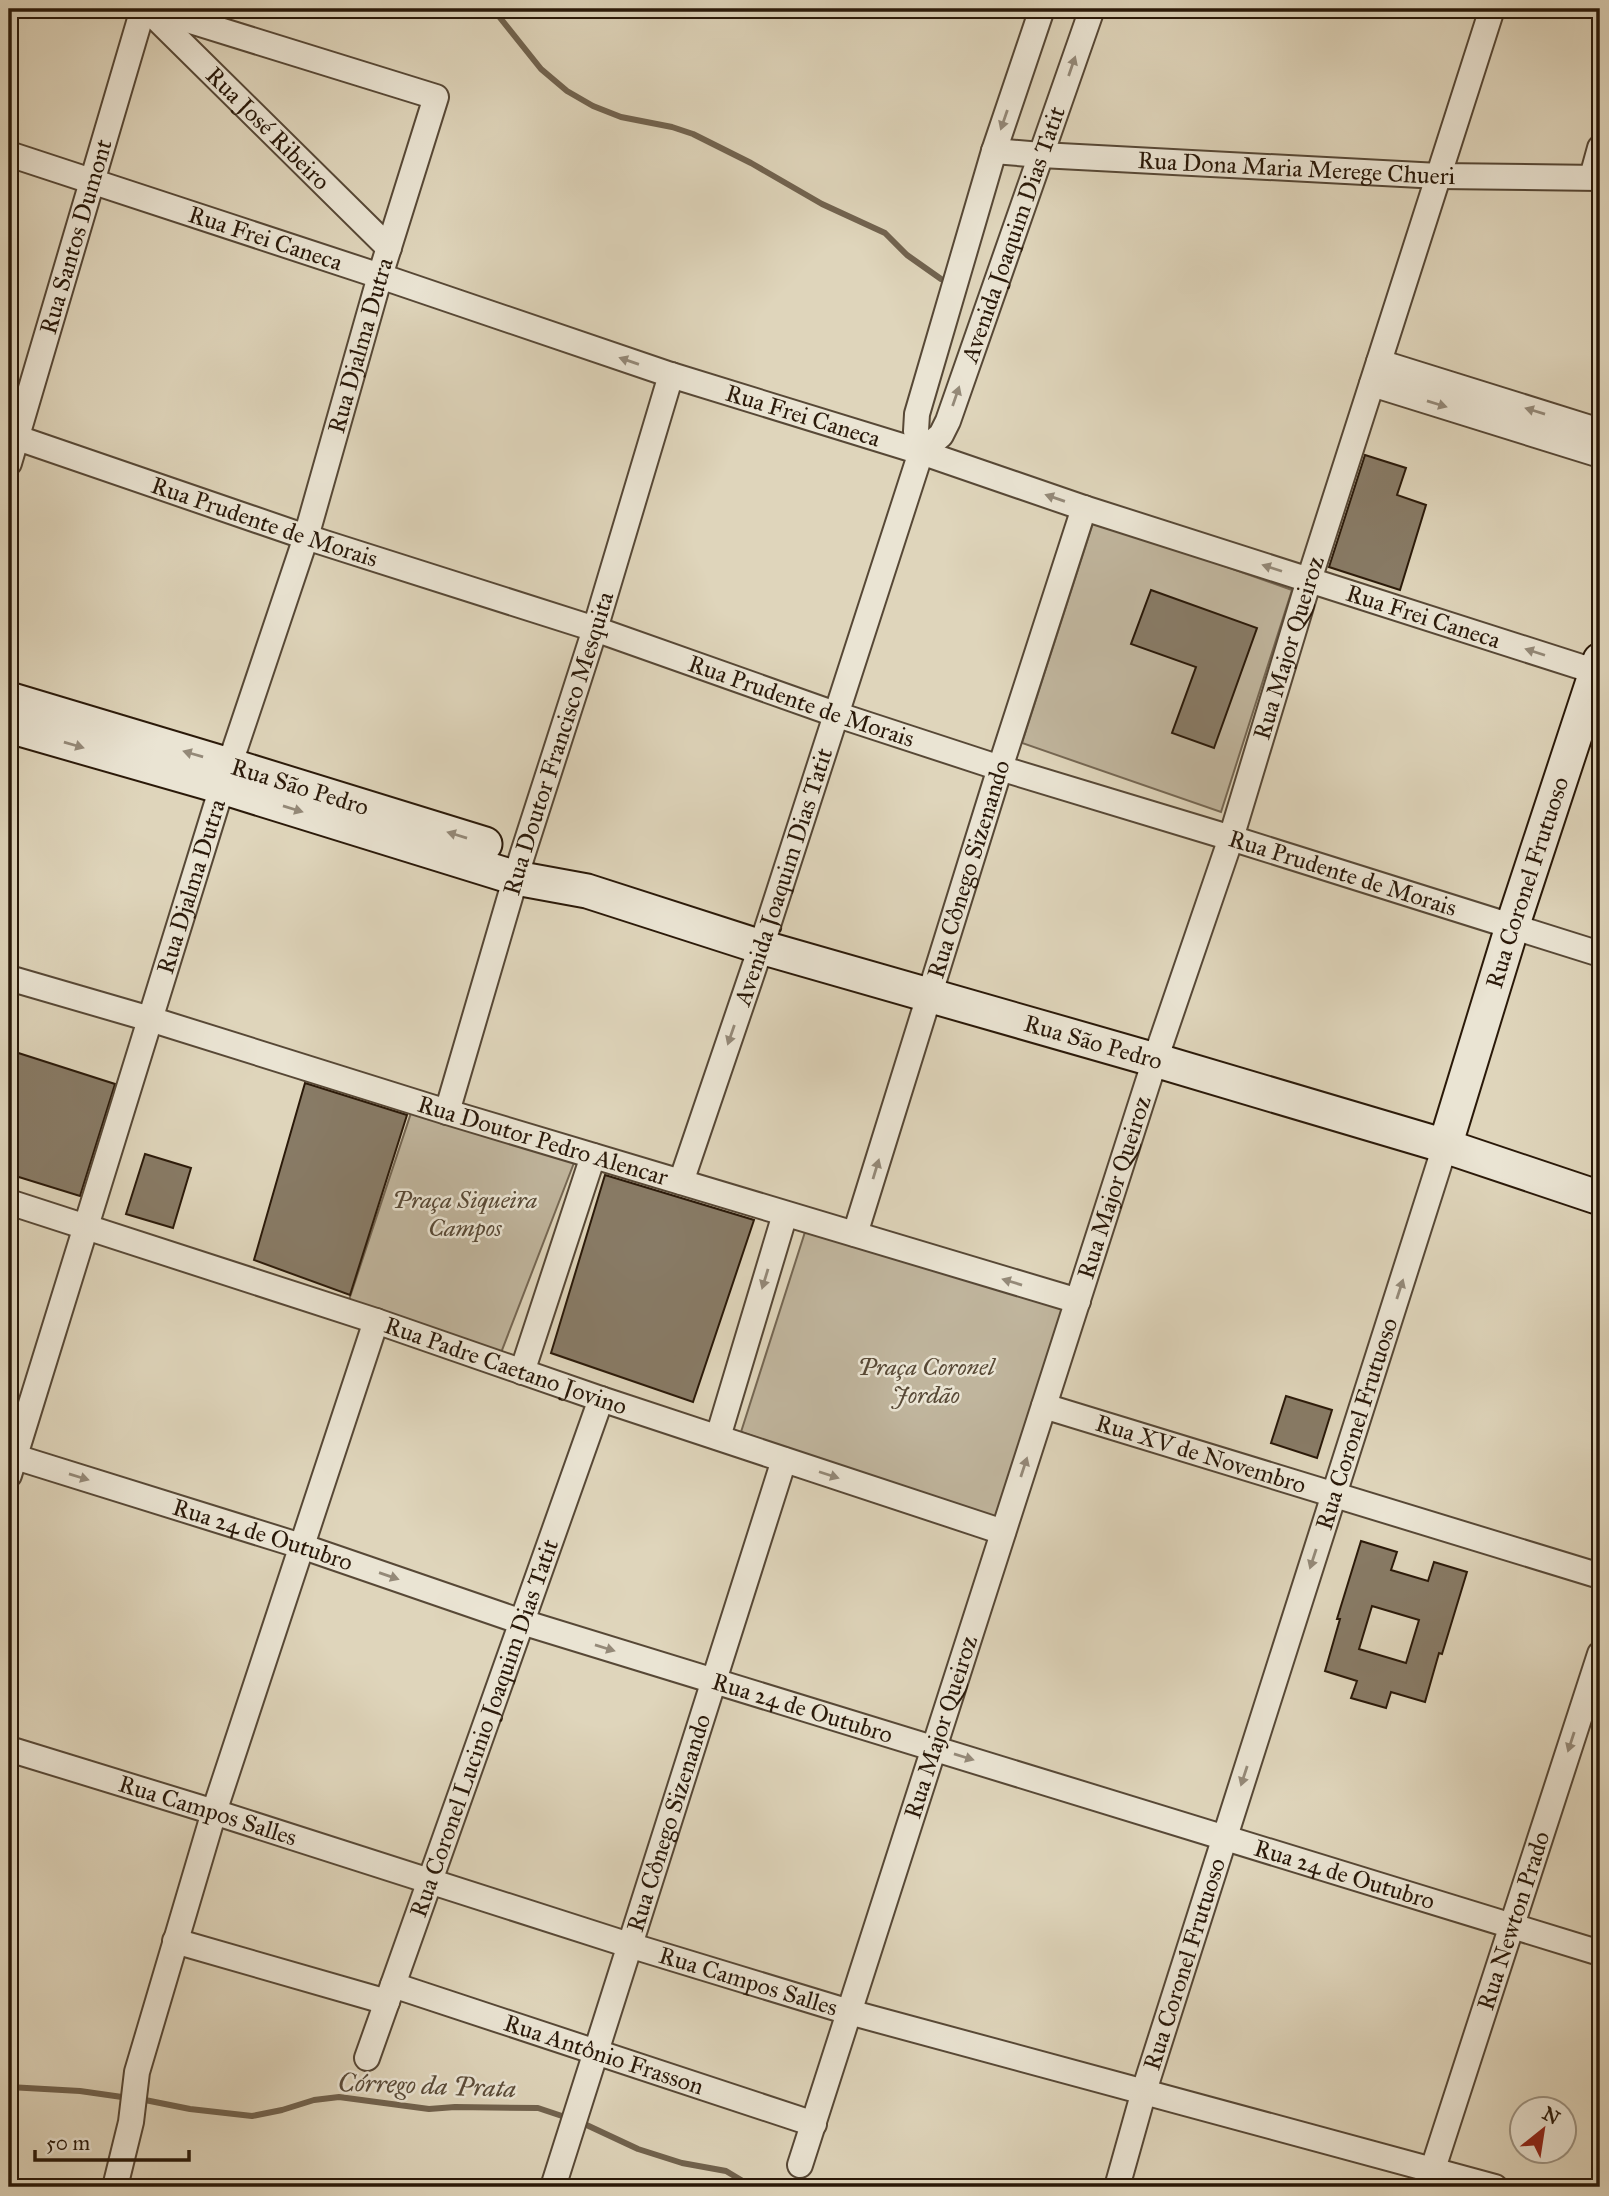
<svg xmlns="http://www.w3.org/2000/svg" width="1609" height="2196" font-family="'IM FELL Great Primer',serif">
<rect width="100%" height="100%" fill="#dfd5bb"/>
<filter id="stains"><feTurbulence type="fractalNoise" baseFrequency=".00286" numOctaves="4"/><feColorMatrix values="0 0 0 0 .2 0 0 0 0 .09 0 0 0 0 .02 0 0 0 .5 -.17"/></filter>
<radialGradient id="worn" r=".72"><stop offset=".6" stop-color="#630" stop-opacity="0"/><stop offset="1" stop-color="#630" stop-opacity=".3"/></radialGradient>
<g fill="#c0b59d" stroke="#756753" stroke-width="2">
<path d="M1094 520 1292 590 1221 812 1022 743Z"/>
<path d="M413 1107 577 1155 499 1358 348 1303Z"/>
<path d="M805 1232 1062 1309 997 1520 741 1432Z"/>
</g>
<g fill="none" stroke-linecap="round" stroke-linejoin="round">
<g stroke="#71634f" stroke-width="6">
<path d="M493 9 541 69 567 91 593 106 621 117 672 127 693 134 751 163 822 204 885 233 907 255 941 279"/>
<path d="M9 2087 80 2091 129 2098"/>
<path d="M140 2099 190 2109 252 2116 282 2110 314 2100 339 2097 429 2109 455 2107 538 2108 568 2118"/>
<path d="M578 2121 638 2149 682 2163 726 2171 741 2180 746 2187"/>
<path d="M789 2187 810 2185 825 2187"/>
</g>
</g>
<g fill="#887b66" stroke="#2a1909" stroke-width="2" fill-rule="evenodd">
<path d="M1365 455 1406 468 1397 495 1426 505 1400 590 1329 567Z"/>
<path d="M1151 590 1257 628 1214 748 1172 733 1196 667 1131 644Z"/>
<path d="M9 1050 115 1084 80 1196 9 1174Z"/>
<path d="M305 1083 407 1115 350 1295 254 1260Z"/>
<path d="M145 1154 191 1168 173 1228 126 1214Z"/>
<path d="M605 1175 754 1220 693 1402 551 1353Z"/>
<path d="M1286 1396 1332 1410 1317 1458 1271 1443Z"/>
<path d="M1361 1541 1397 1552 1391 1570 1428 1581 1434 1562 1467 1572 1442 1654 1439 1653 1425 1702 1391 1692 1386 1708 1351 1698 1357 1681 1325 1671 1340 1619H1337ZM1372 1606 1419 1620 1406 1663 1359 1649Z"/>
</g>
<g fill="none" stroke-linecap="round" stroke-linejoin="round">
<defs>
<g id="street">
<path id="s1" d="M147 9 389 248"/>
<path id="s2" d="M994 151 1041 155 1439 176 1600 178"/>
<path id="s3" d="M9 154 380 276 671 375 921 452 1084 508 1600 673"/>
<path d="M1592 177 1600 148"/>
<path d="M1379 362 1600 431"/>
<path d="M1372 384 1600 455"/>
<path id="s4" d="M9 435 306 537 595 629 835 714 1000 768 1231 838 1600 954"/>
<path d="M921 452 916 431 917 414 994 151 1042 9"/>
<path id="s5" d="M9 463 143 9"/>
<path id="s6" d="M9 978 150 1019 447 1112 1078 1301"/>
<path id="s7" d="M447 1112 522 856 595 629 671 375"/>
<path id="s8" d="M681 1182 761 947 921 452 941 435 948 421 1092 9"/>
<path id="s9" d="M9 1202 376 1321 601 1399 1003 1532"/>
<path id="s10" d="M855 1234 1000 768 1084 508"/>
<path d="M522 1372 593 1156"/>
<path id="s11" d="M1044 1406 1600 1576"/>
<path d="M718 1437 785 1214"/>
<path id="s12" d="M9 1455 301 1546 522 1622 1600 1953"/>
<path id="s13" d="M9 1475 222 787 306 537 380 276 436 97 152 9"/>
<path id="s14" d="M9 1749 214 1812 629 1945 849 2012 1495 2187"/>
<path d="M175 1941 387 2002"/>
<path id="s15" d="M393 1985 814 2124"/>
<path id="s16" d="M367 2058 601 1399"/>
<path id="s17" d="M800 2165 1155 1060 1231 838 1309 580 1492 9"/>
<path d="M115 2187 131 2122 137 2072 214 1812 376 1321"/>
<path id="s18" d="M553 2187 784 1460"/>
<path id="s19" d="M1117 2187 1144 2091 1445 1146"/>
<path id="s20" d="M1427 2187 1600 1654"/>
</g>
<g id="secondary">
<path id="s21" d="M9 699 229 765 485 844"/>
<path id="s22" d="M9 726 222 787 516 878 587 891 761 947 1155 1060 1445 1146 1600 1198"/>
<path id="s23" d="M1445 1146 1512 927 1600 660"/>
</g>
</defs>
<use href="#street" stroke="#574836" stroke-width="28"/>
<use href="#secondary" stroke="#2a1909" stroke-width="37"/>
<use href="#street" stroke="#eae4d3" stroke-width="24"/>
<use href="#secondary" stroke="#eae4d3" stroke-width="33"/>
</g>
<defs><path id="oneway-solid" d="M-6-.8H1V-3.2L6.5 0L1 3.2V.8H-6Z" transform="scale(1.75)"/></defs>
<g fill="#948978">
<use href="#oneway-solid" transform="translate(1072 66) rotate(-71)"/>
<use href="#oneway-solid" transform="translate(1004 120) rotate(109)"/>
<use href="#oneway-solid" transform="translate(629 361) rotate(-161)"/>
<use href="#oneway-solid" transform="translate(956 396) rotate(-71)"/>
<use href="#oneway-solid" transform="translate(1437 404) rotate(17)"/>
<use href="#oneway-solid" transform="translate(1535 411) rotate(-163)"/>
<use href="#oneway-solid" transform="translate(1055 498) rotate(-161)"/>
<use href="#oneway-solid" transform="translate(1272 568) rotate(-162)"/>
<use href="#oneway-solid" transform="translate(1535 652) rotate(-162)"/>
<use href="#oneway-solid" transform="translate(74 745) rotate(16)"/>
<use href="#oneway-solid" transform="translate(193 754) rotate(-164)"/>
<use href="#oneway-solid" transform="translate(293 809) rotate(17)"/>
<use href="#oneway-solid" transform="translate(457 835) rotate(-163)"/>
<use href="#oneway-solid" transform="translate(731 1035) rotate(109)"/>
<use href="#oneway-solid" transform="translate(876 1169) rotate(-73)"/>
<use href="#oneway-solid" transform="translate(765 1279) rotate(107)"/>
<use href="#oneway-solid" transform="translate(1012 1282) rotate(-163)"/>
<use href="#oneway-solid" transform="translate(1400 1289) rotate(-72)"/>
<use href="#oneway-solid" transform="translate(1024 1467) rotate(-72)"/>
<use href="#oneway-solid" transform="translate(829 1475) rotate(18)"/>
<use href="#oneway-solid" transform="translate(79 1477) rotate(17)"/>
<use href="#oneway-solid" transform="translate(1313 1559) rotate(108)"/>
<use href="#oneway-solid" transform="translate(389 1576) rotate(19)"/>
<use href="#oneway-solid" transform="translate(605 1648) rotate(17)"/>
<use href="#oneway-solid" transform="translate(1571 1742) rotate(108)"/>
<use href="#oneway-solid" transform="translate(964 1757) rotate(17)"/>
<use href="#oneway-solid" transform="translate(1244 1776) rotate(108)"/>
</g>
<g text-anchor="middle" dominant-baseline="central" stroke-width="5" stroke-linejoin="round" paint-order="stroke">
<g font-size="24" fill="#2a1909" stroke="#eae4d3">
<text stroke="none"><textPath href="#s1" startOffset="170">Rua José Ribeiro</textPath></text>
<text stroke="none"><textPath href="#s2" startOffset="303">Rua Dona Maria Merege Chueri</textPath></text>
<text stroke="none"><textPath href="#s8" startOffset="1008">Avenida Joaquim Dias Tatit</textPath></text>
<text stroke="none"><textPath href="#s5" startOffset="236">Rua Santos Dumont</textPath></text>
<text stroke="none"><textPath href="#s3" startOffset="270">Rua Frei Caneca</textPath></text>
<text stroke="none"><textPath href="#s13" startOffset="1183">Rua Djalma Dutra</textPath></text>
<text stroke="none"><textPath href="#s3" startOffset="836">Rua Frei Caneca</textPath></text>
<text stroke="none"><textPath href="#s4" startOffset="270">Rua Prudente de Morais</textPath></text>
<text stroke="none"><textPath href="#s3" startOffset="1488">Rua Frei Caneca</textPath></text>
<text stroke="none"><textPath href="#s17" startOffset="1594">Rua Major Queiroz</textPath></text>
<text stroke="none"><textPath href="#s4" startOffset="836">Rua Prudente de Morais</textPath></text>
<text stroke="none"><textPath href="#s7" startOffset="385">Rua Doutor Francisco Mesquita</textPath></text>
<text stroke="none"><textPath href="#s21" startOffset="304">Rua São Pedro</textPath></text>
<text stroke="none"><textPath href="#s10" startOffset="382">Rua Cônego Sizenando</textPath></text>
<text stroke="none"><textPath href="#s4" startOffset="1404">Rua Prudente de Morais</textPath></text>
<text stroke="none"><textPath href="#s8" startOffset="322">Avenida Joaquim Dias Tatit</textPath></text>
<text stroke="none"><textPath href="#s23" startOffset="276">Rua Coronel Frutuoso</textPath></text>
<text stroke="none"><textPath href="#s13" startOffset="616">Rua Djalma Dutra</textPath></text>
<text stroke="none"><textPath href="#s22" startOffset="1130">Rua São Pedro</textPath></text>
<text stroke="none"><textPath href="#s6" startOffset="558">Rua Doutor Pedro Alencar</textPath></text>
<text stroke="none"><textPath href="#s17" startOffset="1027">Rua Major Queiroz</textPath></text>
<text stroke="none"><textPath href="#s9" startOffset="523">Rua Padre Caetano Jovino</textPath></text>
<text stroke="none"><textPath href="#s19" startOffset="800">Rua Coronel Frutuoso</textPath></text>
<text stroke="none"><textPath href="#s11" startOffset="164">Rua XV de Novembro</textPath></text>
<text stroke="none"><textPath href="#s12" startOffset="266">Rua 24 de Outubro</textPath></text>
<text stroke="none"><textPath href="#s12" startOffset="833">Rua 24 de Outubro</textPath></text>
<text stroke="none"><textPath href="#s17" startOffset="460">Rua Major Queiroz</textPath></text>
<text stroke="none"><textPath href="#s16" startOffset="350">Rua Coronel Lucinio Joaquim Dias Tatit</textPath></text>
<text stroke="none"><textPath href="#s14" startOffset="208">Rua Campos Salles</textPath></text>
<text stroke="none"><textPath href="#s18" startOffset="382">Rua Cônego Sizenando</textPath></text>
<text stroke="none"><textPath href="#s12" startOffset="1400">Rua 24 de Outubro</textPath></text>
<text stroke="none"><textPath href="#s20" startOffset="280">Rua Newton Prado</textPath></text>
<text stroke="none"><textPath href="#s19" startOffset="233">Rua Coronel Frutuoso</textPath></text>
<text stroke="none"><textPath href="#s14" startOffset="775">Rua Campos Salles</textPath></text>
<text stroke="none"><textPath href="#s15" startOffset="222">Rua Antônio Frasson</textPath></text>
</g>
<g font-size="24" font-style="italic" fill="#574835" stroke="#eae4d3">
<text x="465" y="1200">Praça Siqueira<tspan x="465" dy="28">Campos</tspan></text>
<text x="926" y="1367">Praça Coronel<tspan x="926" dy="28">Jordão</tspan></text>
</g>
<g font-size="26" font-style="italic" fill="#5a4b38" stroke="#eae4d3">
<text transform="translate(427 2085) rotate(2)">Córrego da Prata</text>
</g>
</g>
<rect width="1609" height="2196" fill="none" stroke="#dfd5bb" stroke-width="35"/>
<rect x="10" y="10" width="1588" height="2175" fill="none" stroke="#2a1909" stroke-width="3.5"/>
<rect x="18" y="18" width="1574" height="2161" fill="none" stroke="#2a1909" stroke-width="2"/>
<g transform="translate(1543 2130) rotate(30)"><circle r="33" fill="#eae4d3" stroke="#9d9382" stroke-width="2"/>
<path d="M0-5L12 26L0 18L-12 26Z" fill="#8f2418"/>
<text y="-10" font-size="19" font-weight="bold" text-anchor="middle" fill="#2a1909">N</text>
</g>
<path d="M35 2150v10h154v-10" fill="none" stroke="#2a1909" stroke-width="3.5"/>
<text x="46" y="2150" font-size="21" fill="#2a1909" stroke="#eae4d3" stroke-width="5" paint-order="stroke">50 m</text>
<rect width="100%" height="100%" filter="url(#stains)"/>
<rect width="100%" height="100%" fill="url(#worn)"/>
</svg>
